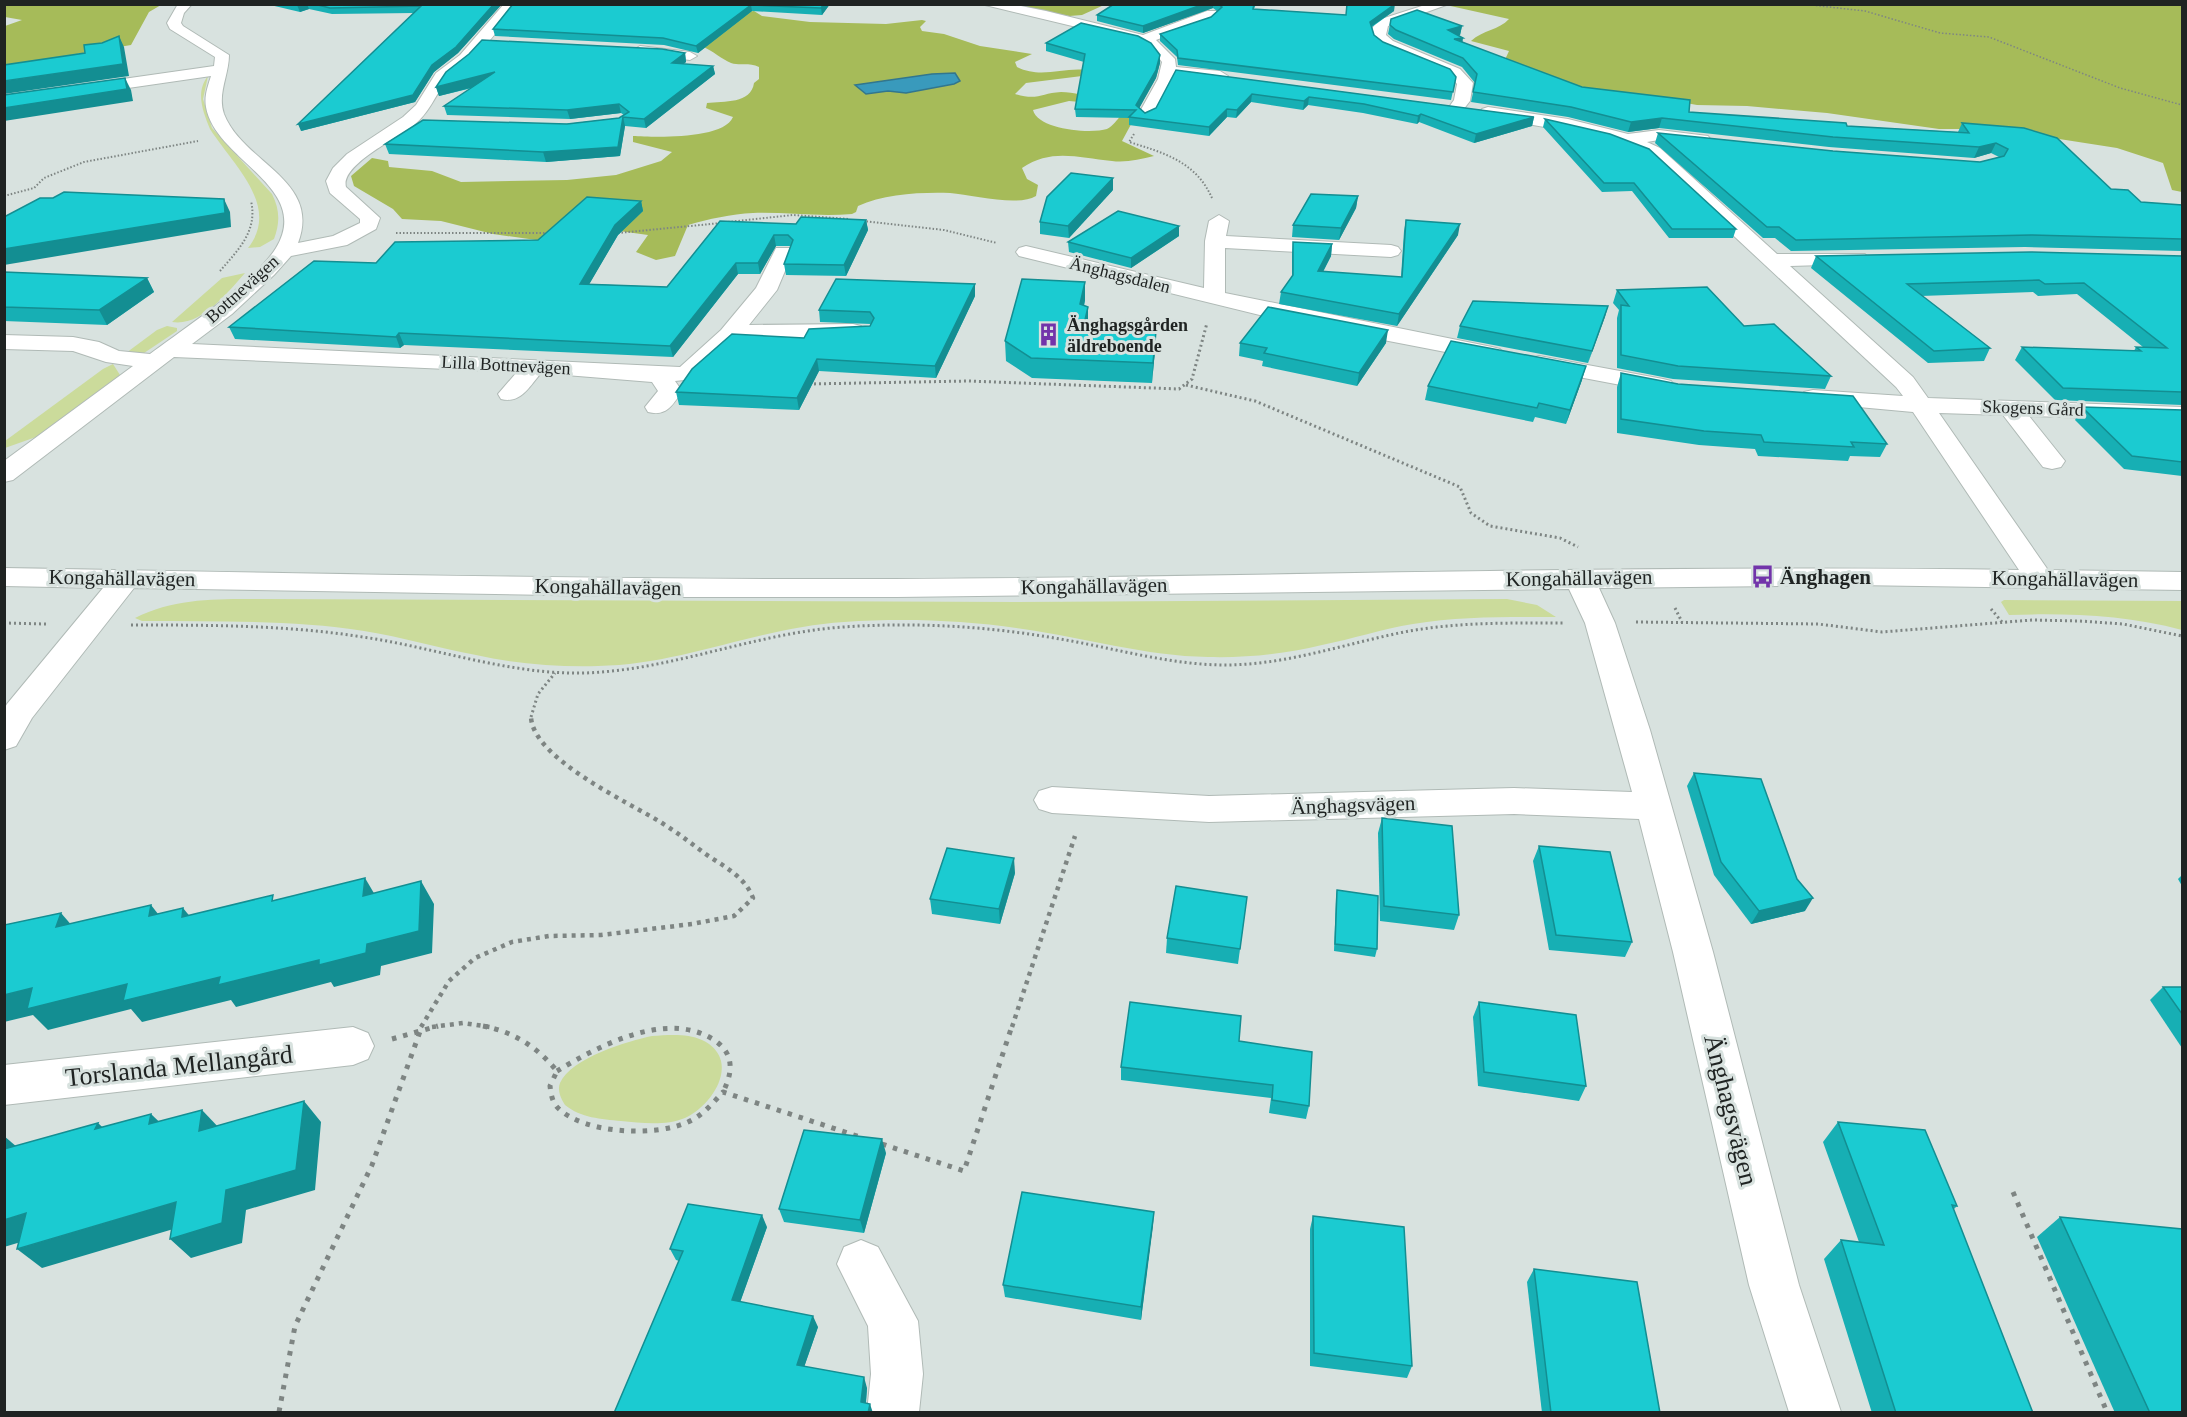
<svg xmlns="http://www.w3.org/2000/svg" width="2187" height="1417" font-family="'Times New Roman',serif">
<rect width="100%" height="100%" fill="#d8e2df"/>
<g fill="#cbdb9b">
<path d="M208 76 203 99 212 128 272 194C280 210 280 223 274 239L260 247 248 248C281 206 233 165 210 129 203 112 195 92 208 76Z"/>
<path d="M245 273C228 292 201 327 172 322L222 278Z"/>
<path d="M167 326 177 328V331L144 353H126L157 330Z"/>
<path d="M113 364 120 375 36 437 5 448V441L103 369Z"/>
<path d="M259 599 1017 602 1507 599 1537 605 1556 617C1508 617 1460 616 1413 624 1382 629 1352 639 1322 645 1284 654 1247 658 1208 657 1146 656 1085 638 1023 629 964 620 904 618 844 622 760 627 682 665 598 666 557 667 516 664 476 655 439 648 402 637 364 631 291 619 216 622 142 621L135 618C175 598 216 599 259 599Z"/>
<path d="M2004 600 2182 601V630C2126 615 2067 613 2009 615L2001 602Z"/>
<path d="M652 1036C668 1035 687 1033 702 1040 742 1059 714 1105 685 1118 666 1126 641 1123 621 1121 601 1119 581 1118 565 1105 561 1099 557 1090 560 1083 571 1058 628 1041 652 1036Z"/>
</g>
<g fill="#a6bb59" fill-rule="evenodd">
<path d="M1028 4 1104 5 1082 15 1069 16 1025 7Z"/>
<path d="M5 5H161L149 12 131 45 5 66V26L22 20 5 17Z"/>
<path d="M1446 5H2182V192L2172 190 2163 163 2117 148 1995 129H1939L1827 113 1747 106 1697 105 1631 93 1573 88 1503 64 1509 51 1471 41C1483 30 1499 30 1509 19Z"/>
<path d="M754 11 762 16 810 22 886 24 922 20 926 21 920 27 922 31 944 34 980 46 1032 54 1015 62 1017 67C1043 80 1066 65 1092 71L1090 75 1026 83 1015 94C1038 101 1041 93 1061 92 1074 92 1087 96 1099 99L1091 103 1069 101 1033 110C1038 130 1091 134 1107 129 1113 126 1117 120 1121 115L1135 117 1122 141 1154 156C1140 159 1126 163 1112 161 1078 158 1052 148 1022 168L1027 179 1038 185 1036 196C1018 207 973 195 950 193 921 192 884 194 858 206L856 212 852 214C818 217 786 212 753 213 731 214 709 219 688 225L675 256 656 260 636 252 648 235 612 230 550 242 493 234 441 221 402 219 393 209 354 186 351 176 372 158 388 161 389 167 432 171 461 182 567 180 616 175 661 161 672 152 633 142V136C654 137 723 140 733 117L706 108 707 103C724 101 751 104 754 83L759 79V67C749 62 740 66 731 63 721 59 714 51 701 46L737 13ZM955 73 960 81 954 84 906 93 888 91 866 94 897 79Z"/>
</g>
<path fill="#399abc" stroke="#31768e" stroke-width="1.5" d="M955 73 960 81 954 84 906 93 888 91 866 94 855 85 932 74Z"/>
<g fill="none" stroke-linecap="round" stroke-linejoin="round">
<defs>
<g id="minor">
<path d="M178 4H192L184 13 181 23 183 26 229 55C229 75 217 94 224 114 243 163 322 180 298 243L333 236 360 223V219L330 193 326 181 333 168 347 154 403 117 416 105 436 73 460 55 504 4H518C504 23 488 44 471 61 463 68 452 72 446 81 435 96 429 113 414 125 398 138 340 165 346 187L380 218 376 229 347 245 291 256 274 275 232 314 192 344 680 367 721 330 756 288 776 248H790L793 252 777 290 749 325 853 324 861 326 864 331 861 336 853 338 738 339 694 379 675 381 682 391C673 405 666 417 648 412L645 407 658 391 652 382 541 373C529 387 521 404 501 399L498 394 517 372 174 357 13 480 4 482V461L133 366 106 362 73 351 4 349V335L73 337 99 342 119 351 150 354C183 329 255 282 276 248 313 187 215 160 206 107 204 96 208 86 211 76L4 106V96L214 66 215 57 170 29 167 23Z"/>
<path d="M981 4H1011L1046 11 1143 35 1207 11H1217V17L1156 40 1175 59 1176 67 1220 71 1228 76 1220 81 1174 76 1152 118H1140L1138 115 1158 79 1162 62 1152 49 1139 42Z"/>
<path d="M1428 4H1449L1388 26 1386 35 1393 41 1460 69 1473 83 1470 101 1463 110H1451L1449 107 1454 100 1457 84 1450 75 1383 47 1372 37 1371 30 1378 20Z"/>
<path d="M640 46 690 52 697 56 690 60 635 53 633 50Z"/>
<path d="M1488 107 1568 119 1628 134 1659 130 1708 136 1711 140 1708 144 1702 145 1659 140 1647 142 1660 148 1777 254H1865L1868 258 1865 262 1858 264 1790 266 1913 377 1928 398 2182 407V421L2029 416 2065 461 2061 467 2052 469 2043 467 2003 415 1939 413 2048 570 2182 572V590L1855 585 1599 588 1615 623 1650 730 1713 952 1799 1285 1841 1412H1789L1749 1285 1673 952 1639 819 1514 814 1209 822 1052 813 1039 809 1034 800 1039 791 1052 787 1209 796 1514 788 1632 792 1585 623 1569 589 897 597H667L134 588 32 718 16 746 4 750V709L7 704 103 588 4 586V568C301 573 598 580 895 579 1270 577 1644 564 2019 570L1913 412 1804 402 1801 397 1804 392 1813 390 1903 396 1896 387 1648 156C1595 129 1539 129 1482 115L1480 112 1482 109Z"/>
<path d="M1219 215 1229 221 1226 236 1391 245 1398 247 1401 251 1398 255 1391 257 1225 248V293L1492 347 1500 349 1504 354 1500 359 1492 361 1280 320 1019 256 1016 252 1019 248 1026 246 1204 288 1205 241 1209 221Z"/>
<path d="M1539 356 1663 379 1671 381 1675 386 1671 391 1663 393 1531 368 1527 363 1531 358Z"/>
<path d="M353 1027 368 1033 374 1046 368 1059 353 1065 4 1105V1065Z"/>
<path d="M861 1240 878 1247 918 1321 923 1374 919 1412H867L871 1374 868 1326 837 1264 844 1247Z"/>
</g>
</defs>
<use href="#minor" stroke="#b0bab6" stroke-width="2"/>
<path stroke="#7e8583" stroke-width="1.5" stroke-dasharray="1.5 2" stroke-linecap="butt" d="M1802 4 1865 11 1940 33 1989 37 2120 88 2182 105"/>
<g stroke="#7e8583" stroke-width="2" stroke-dasharray="1.5 2" stroke-linecap="butt">
<path d="M1134 134 1129 142C1165 153 1196 162 1212 198"/>
<path d="M4 196 34 188 44 178 84 162 198 141"/>
<path d="M863 221 944 230 997 243"/>
<path d="M728 222 793 215 849 219"/>
<path d="M396 233H550"/>
<path d="M618 233 721 223"/>
<path d="M220 271C238 250 258 231 251 201"/>
</g>
<g stroke="#7e8583" stroke-width="3" stroke-dasharray="2 3" stroke-linecap="butt">
<path d="M809 384 968 381 1179 389 1192 379 1207 323"/>
<path d="M1186 385 1255 401 1460 487 1471 513 1490 526 1560 538 1578 547"/>
<path d="M1675 608 1682 622"/>
<path d="M1991 609 2002 622"/>
<path d="M1636 622 1818 624 1882 632 2032 620 2080 621 2123 624 2182 636"/>
<path d="M4 623 46 624"/>
<path d="M131 625C209 625 286 625 363 637 437 648 510 675 585 673 673 670 755 633 843 627 916 622 987 626 1060 639 1114 648 1170 665 1225 665 1286 665 1344 644 1404 632 1456 622 1510 623 1563 623"/>
<path d="M531 717 538 694 555 673"/>
</g>
<g stroke="#7e8583" stroke-width="4.5" stroke-dasharray="4 5" stroke-linecap="butt">
<path d="M421 1027 449 981 475 958 512 942 549 936 601 935 692 924 734 916 753 898C745 877 725 867 707 855 692 844 678 833 662 823 630 803 531 758 531 716"/>
<path d="M432 1027 463 1023 490 1027"/>
<path d="M1012 1027 1075 836"/>
</g>
<g stroke="#7e8583" stroke-width="5" stroke-dasharray="4.5 7" stroke-linecap="butt">
<path d="M483 1026C514 1032 537 1047 557 1071L550 1086C551 1094 552 1102 558 1108 584 1134 655 1137 688 1122 702 1116 713 1103 723 1092L860 1137"/>
<path d="M392 1039 438 1026"/>
<path d="M557 1071C600 1045 670 1008 717 1042 735 1056 732 1074 723 1092"/>
<path d="M882 1144 964 1171 1012 1026"/>
<path d="M2013 1192 2107 1412"/>
<path d="M279 1412 295 1326 372 1165 422 1026"/>
</g>
<use href="#minor" fill="#fff" fill-rule="evenodd"/>
</g>
<g fill="#17afb4">
<path d="M266 4H502L458 53 434 72 415 102 301 131 414 13 332 14 309 9 300 12Z"/>
<path d="M513 4H830L822 15 752 11 698 53 664 45 495 36 493 29Z"/>
<path d="M1134 4H1256L1254 9 1346 15 1394 11 1372 27 1374 35 1383 42 1456 77 1451 100 1178 65 1177 57 1160 41V34L1211 17 1217 11 1213 8 1143 33 1097 21V15Z"/>
<path d="M1391 19 1462 26 1460 35 1459 36 1462 43 1582 87 1689 112 1847 126 1958 132 1962 123 2141 202 2182 205V254V251L2025 247 1791 251 1775 238H1763L1655 143 1658 133 1833 151 1980 162 1999 157 1991 153 1974 158 1829 147 1659 128 1628 132 1568 117 1471 102 1475 83 1462 67 1394 39 1388 34Z"/>
<path d="M1046 43 1160 55V63L1156 78 1139 108 1145 113 1156 108 1176 70 1534 117 1532 126 1474 143 1419 122 1417 124 1363 113 1308 105 1303 110 1251 102 1236 118 1227 117 1209 136 1129 125V118L1076 117 1075 109 1084 62 1046 51Z"/>
<path d="M685 53 686 62 683 64 713 66 715 74 646 128 625 126 620 156 546 162 389 154 385 144 619 118 624 115 621 113 570 119 447 115 444 106 472 88 439 96 436 87Z"/>
<path d="M1545 119 1736 229 1733 238H1669L1632 191 1602 192 1543 127Z"/>
<path d="M1113 190 1069 238 1040 234V222Z"/>
<path d="M1358 196 1356 208 1339 240 1292 237 1293 225Z"/>
<path d="M641 201 643 211 618 235 589 284 667 287 796 224 866 220 868 230 846 276 786 275 784 264 791 246H776L760 274H738L673 357 404 345 400 348 235 339 229 327 376 263 538 240Z"/>
<path d="M1406 220 1458 235 1397 326 1279 304 1281 292 1292 277V254L1293 242 1332 244 1331 256 1323 272 1401 277 1404 231Z"/>
<path d="M1179 226V236L1131 268 1069 252 1068 242Z"/>
<path d="M1816 256H2182V405L2055 400 2015 360 2022 347 2134 351 2136 347H2143L2077 294 2038 296 2033 292 1921 296 1990 348 1984 361 1928 363 1811 268Z"/>
<path d="M4 272 147 278 154 292 107 325 4 321Z"/>
<path d="M1085 282V300L1084 306 1088 307V324L1155 350 1152 383 1032 378 1006 361 1005 341Z"/>
<path d="M1617 290 1744 326 1831 376 1825 389 1673 379 1617 368V318L1619 310 1613 303Z"/>
<path d="M975 296 936 378 819 371 799 410 679 405 676 392 804 338 870 326 871 324 820 322 819 310Z"/>
<path d="M1608 306 1588 363 1457 338 1460 326Z"/>
<path d="M1240 343H1386L1357 386 1262 366 1263 361 1239 356Z"/>
<path d="M1621 373 1887 444 1880 457 1850 456 1848 461 1758 456 1755 449 1699 445 1617 433V387Z"/>
<path d="M1582 380 1566 424 1535 417 1533 422 1425 400 1428 386Z"/>
<path d="M2082 407 2182 410V476L2124 469 2075 420Z"/>
<path d="M1694 773 1805 911 1751 924 1714 875 1687 786Z"/>
<path d="M1382 818 1459 915 1454 930 1380 921 1378 833Z"/>
<path d="M1539 846 1632 942 1625 957 1549 950 1533 861Z"/>
<path d="M1015 873 1000 924 932 914 930 899Z"/>
<path d="M2182 875V886L2178 879Z"/>
<path d="M1337 890 1377 949 1375 957 1334 951 1336 898Z"/>
<path d="M1247 897 1238 964 1166 953 1167 938Z"/>
<path d="M2163 987H2182V1048L2150 1000Z"/>
<path d="M1479 1002 1586 1086 1579 1101 1478 1086 1473 1017Z"/>
<path d="M1239 1041 1309 1106 1306 1119 1269 1113 1271 1098 1121 1080V1067Z"/>
<path d="M1838 1122 1957 1206 1953 1210 2033 1413H1872L1824 1259 1841 1240 1859 1242 1823 1142Z"/>
<path d="M886 1153 864 1233 784 1222 779 1209Z"/>
<path d="M1154 1212 1141 1320 1005 1297 1003 1285Z"/>
<path d="M1313 1216 1412 1366 1407 1378 1310 1366V1229Z"/>
<path d="M2060 1217 2182 1413H2115L2037 1237Z"/>
<path d="M767 1227 740 1302 818 1327 804 1367 867 1388 866 1403 614 1413 679 1261 676 1260 670 1249Z"/>
<path d="M1534 1269 1660 1413H1542L1527 1282Z"/>
</g>
<g fill="#138e92">
<path d="M300 4H307L309 9 300 12 297 5Z"/>
<path d="M494 4H502L458 53 434 72 415 102 301 131 298 124 432 65Z"/>
<path d="M824 4H830L822 15 821 8Z"/>
<path d="M1204 4H1213V8L1143 33V26Z"/>
<path d="M1395 4 1394 11 1369 28 1370 22Z"/>
<path d="M751 5 752 11 698 53 696 46Z"/>
<path d="M1462 26 1460 35 1447 39 1448 30Z"/>
<path d="M119 36 124 47 129 76 4 94V81L123 64Z"/>
<path d="M1463 38 1462 47 1454 39Z"/>
<path d="M685 53 686 62 673 72 672 63Z"/>
<path d="M1160 55V63L1156 78 1136 114V105Z"/>
<path d="M713 66 715 74 646 128 644 119Z"/>
<path d="M495 72 497 81 439 96 436 87Z"/>
<path d="M125 78 131 90 133 101 4 121V108Z"/>
<path d="M1252 94 1251 102 1236 118 1237 110Z"/>
<path d="M1309 97 1308 105 1303 110 1304 101Z"/>
<path d="M619 104 621 113 570 119 567 110Z"/>
<path d="M1227 109V117L1209 136V127Z"/>
<path d="M1421 114 1419 122 1417 124 1418 116Z"/>
<path d="M623 117 625 126 620 156 546 162 543 152Z"/>
<path d="M1534 117 1532 126 1474 143 1476 134Z"/>
<path d="M1662 118 1659 128 1628 132 1631 122Z"/>
<path d="M1996 143 1991 153 1974 158 1979 147Z"/>
<path d="M1113 178V190L1069 238 1068 226Z"/>
<path d="M1358 196 1356 208 1339 240 1341 228Z"/>
<path d="M224 199 230 212 231 227 4 265V249Z"/>
<path d="M641 201 643 211 618 235 583 295 580 284 615 225Z"/>
<path d="M866 220 868 230 846 276 844 265Z"/>
<path d="M1460 224 1458 235 1397 326 1399 314Z"/>
<path d="M1179 226V236L1131 268V258Z"/>
<path d="M774 235 776 246 760 274 758 263Z"/>
<path d="M1332 244 1331 256 1317 283 1318 271Z"/>
<path d="M736 263 738 274 673 357 670 346Z"/>
<path d="M147 278 154 292 107 325 99 310Z"/>
<path d="M1085 282V300L1080 323V304Z"/>
<path d="M975 284V296L936 378 935 366Z"/>
<path d="M1608 306 1605 317 1588 363 1592 351Z"/>
<path d="M1088 307V326L1084 324Z"/>
<path d="M1388 330 1386 343 1357 386 1359 373Z"/>
<path d="M1156 331 1155 350 1152 383 1153 363Z"/>
<path d="M399 333 404 345 400 348 396 337Z"/>
<path d="M817 359 819 371 799 410 797 398Z"/>
<path d="M1586 366 1582 380 1566 424 1570 410Z"/>
<path d="M1014 858 1015 873 1000 924 999 909Z"/>
<path d="M365 878 378 900 363 896Z"/>
<path d="M421 881 434 904 432 953 381 966 380 975 334 987 331 982 236 1007 231 1000 142 1022 131 1009 48 1030 33 1015 4 1022V995L32 988 127 984 220 977 367 944Z"/>
<path d="M1813 898 1805 911 1751 924 1759 911Z"/>
<path d="M151 905 169 928 149 916Z"/>
<path d="M183 908 201 930 182 917Z"/>
<path d="M61 913 80 935 56 927Z"/>
<path d="M304 1101 321 1122 315 1190 246 1210 242 1243 191 1258 170 1239 226 1190Z"/>
<path d="M202 1110 222 1131H199Z"/>
<path d="M151 1114 172 1134 149 1124Z"/>
<path d="M98 1123 120 1144 95 1129Z"/>
<path d="M4 1136 17 1147 4 1170Z"/>
<path d="M882 1139 886 1153 864 1233 860 1220Z"/>
<path d="M176 1202 197 1222 42 1268 17 1249Z"/>
<path d="M1154 1212 1153 1226 1141 1320V1307Z"/>
<path d="M26 1213 51 1233 4 1247V1220Z"/>
<path d="M762 1215 767 1227 737 1311 732 1300Z"/>
<path d="M813 1316 818 1327 801 1376 797 1365Z"/>
<path d="M864 1377 867 1388 865 1412 861 1402Z"/>
<path d="M870 1404 873 1413H868Z"/>
</g>
<g fill="#1bcbd1" stroke="#138e92" stroke-width="1.5">
<path d="M314 4H494L456 47 432 65 413 95 298 124 421 6 330 8Z"/>
<path d="M513 4H824L821 8 751 5 696 46 663 38 493 29Z"/>
<path d="M1114 4 1134 5 1204 4 1143 26 1097 15Z"/>
<path d="M1218 4H1254L1253 9 1346 15 1347 4H1395L1370 22 1374 35 1383 42 1450 69 1456 77 1453 92 1178 58 1177 50 1160 34 1211 17 1222 7Z"/>
<path d="M1417 10 1462 26 1448 30 1463 38 1454 39 1582 87 1690 100 1689 112 1846 123 1847 126 1969 133 1962 123 2024 128 2057 138 2111 189 2128 190 2141 202 2182 205V239L2031 235 1796 240 1779 227H1767L1658 133 1833 151 1980 162 2004 156 2008 149 1996 143 1979 147 1833 137 1662 118 1631 122 1571 107 1473 92 1477 74 1463 58 1396 30 1390 25 1391 19Z"/>
<path d="M1081 23 1138 36 1151 43 1160 55 1156 70 1136 105 1145 113 1156 108 1176 70 1534 117 1476 134 1421 114 1418 116 1364 104 1309 97 1304 101 1252 94 1237 110 1227 109 1209 127 1129 117 1136 110 1075 109 1085 54 1046 43Z"/>
<path d="M119 36 123 64 4 81V65L85 53 84 45 102 43Z"/>
<path d="M482 40 662 49 685 53 672 63 713 66 644 119 623 117 618 147 543 152 385 144 423 120 567 124 619 118 629 112 619 104 567 110 444 106 495 72 436 87 446 72 469 54Z"/>
<path d="M125 78 127 89 4 108V95Z"/>
<path d="M1545 119 1610 134 1649 149 1736 229H1672L1634 183H1604Z"/>
<path d="M1071 173 1113 178 1068 226 1040 222 1047 197Z"/>
<path d="M64 192 224 199 225 213 4 249V217L40 198H53Z"/>
<path d="M1311 194 1358 196 1341 228 1293 225Z"/>
<path d="M587 197 641 201 615 225 580 284 667 287 720 221 796 224 801 217 866 220 844 265 784 264 793 240 788 235H774L758 263H736L670 346 399 333 396 337 229 327 314 261 376 263 395 242 538 240Z"/>
<path d="M1118 211 1179 226 1131 258 1068 242Z"/>
<path d="M1406 220 1460 224 1399 314 1281 292 1293 275V242L1332 244 1318 271 1402 277Z"/>
<path d="M2031 252 2182 256V392L2063 388 2022 347 2141 351 2136 347 2167 348 2084 283 2045 284 2039 280 1907 284 1990 348 1934 351 1816 256Z"/>
<path d="M4 272 147 278 99 310 4 307Z"/>
<path d="M836 279 975 284 935 366 817 359 797 398 676 392 692 369 732 334 804 338 809 329 870 326 874 318 870 312 819 310Z"/>
<path d="M1022 279 1085 282 1080 304 1088 307 1084 324 1122 326 1131 330 1156 331 1153 363 1031 358 1005 341Z"/>
<path d="M1707 287 1744 326 1774 324 1831 376 1678 366 1621 355V305L1629 306 1617 290Z"/>
<path d="M1473 301 1608 306 1592 351 1460 326Z"/>
<path d="M1268 307 1388 330 1359 373 1264 353 1267 348 1240 343Z"/>
<path d="M1451 341 1586 366 1570 410 1539 403 1537 408 1428 386Z"/>
<path d="M1621 373 1678 384 1853 396 1887 444 1851 442 1854 447 1764 442 1761 435 1704 431 1621 419Z"/>
<path d="M2082 407 2182 410V462L2132 456Z"/>
<path d="M1694 773 1761 779 1797 879 1813 898 1759 911 1721 862Z"/>
<path d="M1382 818 1452 826 1459 915 1384 906Z"/>
<path d="M1539 846 1610 852 1632 942 1556 935Z"/>
<path d="M947 848 1014 858 999 909 930 899Z"/>
<path d="M365 878 363 896 421 881 419 931 367 944 366 953 319 965V960L218 985 220 977 123 1001 127 984 27 1009 32 988 4 995V925L61 913 56 927 151 905 149 916 183 908 182 917 273 895 272 901Z"/>
<path d="M1176 886 1247 897 1240 949 1167 938Z"/>
<path d="M1337 890 1378 896 1377 949 1335 944Z"/>
<path d="M2163 987H2182V1014Z"/>
<path d="M1130 1002 1241 1016 1239 1041 1312 1052 1309 1106 1272 1100 1273 1085 1121 1067Z"/>
<path d="M1479 1002 1576 1015 1586 1086 1484 1072Z"/>
<path d="M304 1101 296 1170 226 1190 222 1223 170 1239 176 1202 17 1249 26 1213 4 1220V1149L98 1123 95 1129 151 1114 149 1124 202 1110 199 1131Z"/>
<path d="M1838 1122 1925 1130 1957 1206 1952 1205 2033 1413H1896L1841 1240 1884 1245Z"/>
<path d="M804 1130 882 1139 860 1220 779 1209Z"/>
<path d="M1022 1192 1154 1212 1141 1307 1003 1285Z"/>
<path d="M688 1204 762 1215 732 1300 813 1316 797 1365 864 1377 861 1402 870 1404 868 1413H614L683 1251 670 1249Z"/>
<path d="M1313 1216 1404 1227 1412 1366 1314 1353Z"/>
<path d="M2060 1217 2182 1229V1413H2150Z"/>
<path d="M1534 1269 1637 1282 1660 1413H1551Z"/>
</g>
<defs>
<symbol id="building-bare" viewBox="-9 -9 18 18"><path d="M-4-6H4V6H1V3H-1V6H-4ZM-2.5-4.3h1.7v1.8h-1.7ZM.8-4.3h1.7v1.8H.8ZM-2.5-1h1.7V.8h-1.7ZM.8-1h1.7V.8H.8Z" fill="#7234aa" stroke="#d8e2df" stroke-width="2.5" paint-order="stroke"/></symbol>
<symbol id="bus-bare" viewBox="-9 -9 18 18"><path d="M-5-6H5V4H4V6H2V4H-2V6H-4V4H-5ZM-3.5-4V0h7V-4ZM-3.5 1.2v1.5H-2V1.2ZM2 1.2v1.5H3.5V1.2Z" fill="#7234aa" stroke="#d8e2df" stroke-width="2.5" paint-order="stroke"/></symbol>
</defs>
<g fill-rule="evenodd">
<use href="#building-bare" x="1032" y="318" width="33" height="33"/>
<use href="#bus-bare" x="1746" y="560" width="33" height="33"/>
</g>
<g text-anchor="middle" dominant-baseline="central" stroke-width="6" stroke-linejoin="round" paint-order="stroke">
<g font-size="18" fill="#1f2322" stroke="#d8e2df">
<text transform="translate(1120 275) rotate(14)">Änghagsdalen</text>
<text transform="translate(242 289) rotate(-42)">Bottnevägen</text>
<text transform="translate(506 365) rotate(3)">Lilla Bottnevägen</text>
<text transform="translate(2033 408) rotate(2)">Skogens Gård</text>
</g>
<g font-size="18" font-weight="bold" fill="#1f2322" stroke="#d8e2df" text-anchor="start">
<text x="1067" y="325">Änghagsgården<tspan x="1067" dy="21">äldreboende</tspan></text>
</g>
<g font-size="21" font-weight="bold" fill="#1f2322" stroke="#d8e2df" text-anchor="start">
<text x="1780" y="577">Änghagen</text>
</g>
<g font-size="21" fill="#1f2322" stroke="#d8e2df">
<text transform="translate(122 578) rotate(1)">Kongahällavägen</text>
<text transform="translate(1579 578) rotate(-1)">Kongahällavägen</text>
<text transform="translate(2065 579) rotate(1)">Kongahällavägen</text>
<text transform="translate(1094 586) rotate(-1)">Kongahällavägen</text>
<text transform="translate(608 587) rotate(1)">Kongahällavägen</text>
<text transform="translate(1353 805) rotate(-2)">Änghagsvägen</text>
</g>
<g font-size="26" fill="#1f2322" stroke="#d8e2df">
<text transform="translate(179 1066) rotate(-6)">Torslanda Mellangård</text>
<text transform="translate(1731 1110) rotate(76)">Änghagsvägen</text>
</g>
</g>
<rect width="2187" height="1417" fill="none" stroke="#1f2322" stroke-width="12"/>
</svg>
